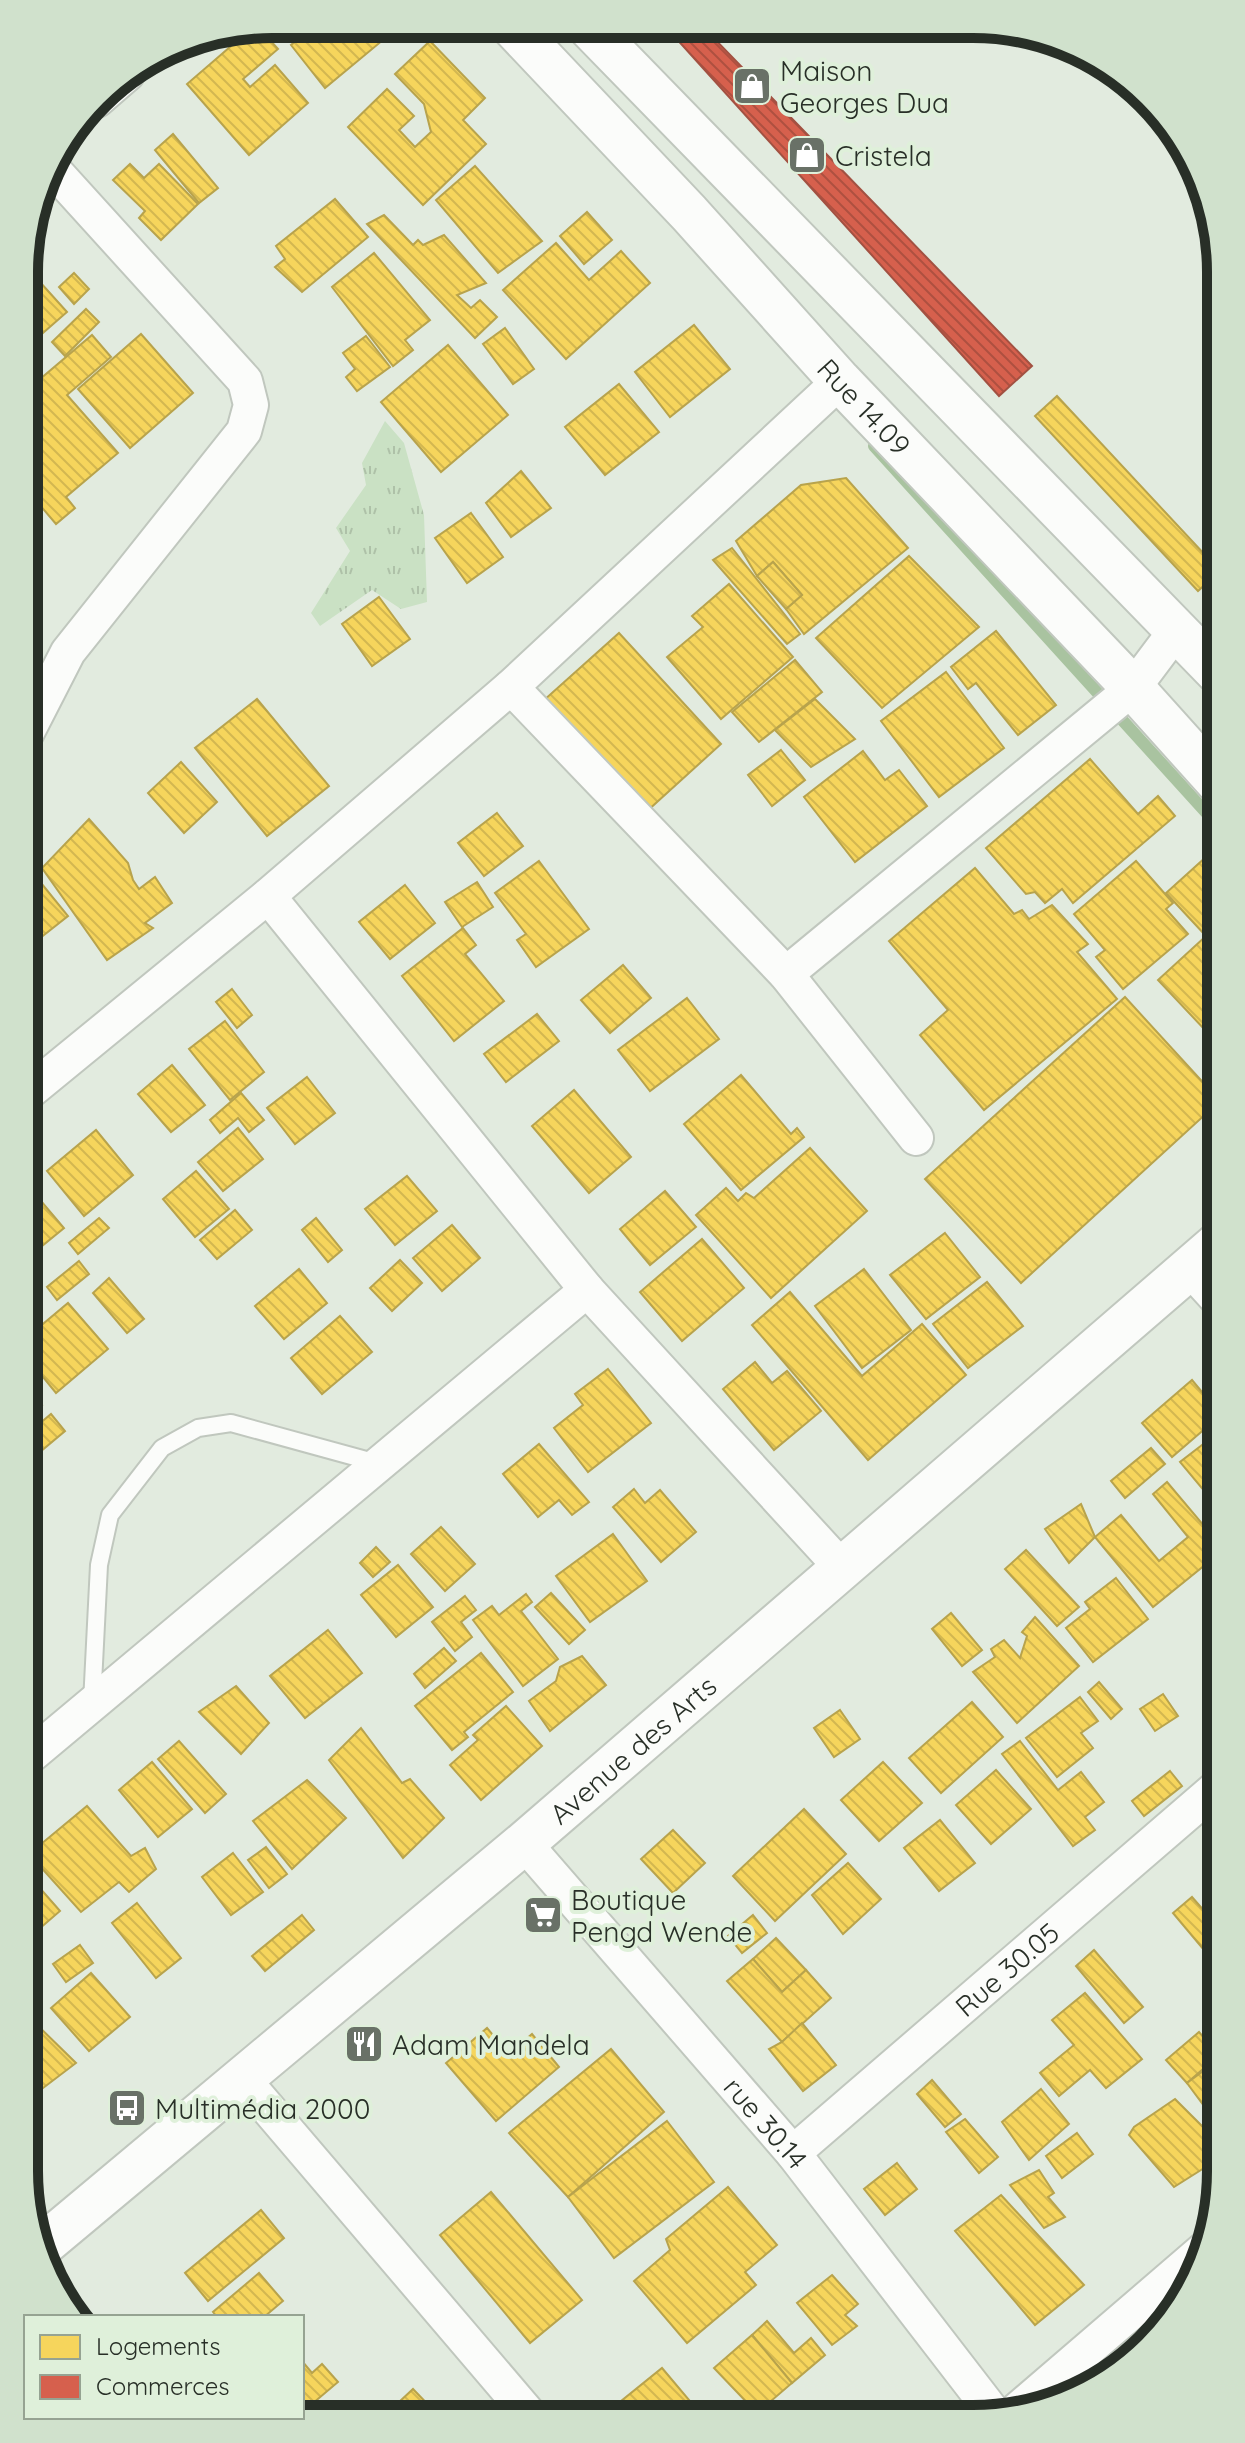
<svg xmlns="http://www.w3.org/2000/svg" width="1245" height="2443" font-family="Quicksand,sans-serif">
<defs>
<pattern id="park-tufts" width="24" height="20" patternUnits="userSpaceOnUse" patternTransform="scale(2)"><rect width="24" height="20" fill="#cae1c4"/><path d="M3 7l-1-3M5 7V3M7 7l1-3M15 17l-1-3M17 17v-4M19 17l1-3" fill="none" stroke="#aec1a8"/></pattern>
<pattern id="homes-back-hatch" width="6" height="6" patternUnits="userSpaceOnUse" patternTransform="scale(2)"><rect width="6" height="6" fill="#f6d55c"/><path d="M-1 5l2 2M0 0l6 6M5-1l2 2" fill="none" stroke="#d3b750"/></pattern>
<pattern id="shops-back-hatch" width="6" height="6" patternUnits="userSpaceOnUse" patternTransform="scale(2)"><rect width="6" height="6" fill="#d6604d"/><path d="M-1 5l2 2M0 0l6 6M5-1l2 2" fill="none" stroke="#ae5040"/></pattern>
</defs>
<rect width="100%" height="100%" fill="#e2ebdf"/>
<path fill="url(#park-tufts)" d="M385 421 404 443 424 515 427 602 401 609 372 590 320 626 311 613 350 551 336 528 366 485 362 463Z"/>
<g fill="url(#homes-back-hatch)" stroke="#b8a34c" stroke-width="2">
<path d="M317 24 370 25 383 40 325 88 291 45Z"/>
<path d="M258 27 278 49 243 79 250 87 275 65 308 103 249 155 187 84 252 28Z"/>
<path d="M430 41 485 98 463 120 486 144 423 205 348 127 387 89 414 116 399 130 415 147 431 132 424 104 395 74Z"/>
<path d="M173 134 218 188 199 203 155 150Z"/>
<path d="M130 164 144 178 159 164 198 204 161 240 139 218 145 211 113 180Z"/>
<path d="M475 166 542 241 498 273 436 200Z"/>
<path d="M335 199 368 237 302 292 275 267 285 259 276 246Z"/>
<path d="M587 212 612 240 584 264 560 236Z"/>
<path d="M384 215 413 245 418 240 423 245 444 235 486 283 457 295 471 308 480 300 497 317 475 338 367 224Z"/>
<path d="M556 243 589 280 621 251 650 283 566 359 503 290Z"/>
<path d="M374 253 430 320 405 340 413 350 393 366 332 287Z"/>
<path d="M30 271 67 312 36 339 26 328V275Z"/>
<path d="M74 273 89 289 74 304 59 287Z"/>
<path d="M86 309 99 322 65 356 52 342Z"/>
<path d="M694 325 730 369 670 417 635 372Z"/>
<path d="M505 328 534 369 513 384 483 344Z"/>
<path d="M141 334 193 393 130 448 78 389Z"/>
<path d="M92 335 111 357 67 395 118 453 66 497 75 508 56 524 33 497 39 488 26 473V391Z"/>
<path d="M366 336 390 367 357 391 346 377 355 369 343 353Z"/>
<path d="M448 345 508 415 441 472 381 402Z"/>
<path d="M619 384 659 432 605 475 565 427Z"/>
<path d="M1057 396 1220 571 1198 591 1035 416Z"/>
<path d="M521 471 551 508 511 537 486 503Z"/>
<path d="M846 478 908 548 804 634 786 609 802 595 773 562 757 576 736 541 801 485Z"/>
<path d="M471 513 503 557 467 583 435 538Z"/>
<path d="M732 548 800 634 787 644 713 560Z"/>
<path d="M909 556 979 627 882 708 816 638Z"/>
<path d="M773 562 802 595 786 609 757 576Z"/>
<path d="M729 584 793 657 721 719 667 657 703 627 692 616Z"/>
<path d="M1221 591V621L1206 602Z"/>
<path d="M379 597 410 639 372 666 342 624Z"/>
<path d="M996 631 1056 705 1018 735 976 683 968 689 951 667Z"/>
<path d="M619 633 721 744 646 812 543 701Z"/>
<path d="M795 660 822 692 759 742 732 712Z"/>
<path d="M946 672 1004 748 939 797 881 721Z"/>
<path d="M257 699 329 786 267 836 195 748Z"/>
<path d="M815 699 855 739 811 767 775 730Z"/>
<path d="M781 750 805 780 772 806 748 775Z"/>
<path d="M863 751 885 780 899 770 927 806 855 862 804 797Z"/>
<path d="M1090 759 1138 814 1158 796 1175 816 1073 903 1062 889 1045 903 1035 892 1026 894 986 848Z"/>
<path d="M181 762 217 802 184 833 148 793Z"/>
<path d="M497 813 523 846 484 876 458 843Z"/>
<path d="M89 819 128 863 133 880 139 889 155 877 172 903 145 923 153 928 107 960 42 868Z"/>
<path d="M1206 857 1221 873V1047L1158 980 1206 936 1166 893Z"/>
<path d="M539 861 589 929 536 967 517 940 526 934 495 893Z"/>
<path d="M1136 861 1173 903 1166 909 1188 934 1123 989 1096 957 1105 950 1074 914Z"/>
<path d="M975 868 1014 914 1022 910 1029 919 1052 905 1088 944 1077 952 1117 999 984 1110 920 1035 948 1010 889 941Z"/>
<path d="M37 878 68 916 25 950V887Z"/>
<path d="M477 882 493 907 462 927 445 902Z"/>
<path d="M405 885 435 923 390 959 359 922Z"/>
<path d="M463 928 476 945 465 954 504 1001 454 1041 402 976Z"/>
<path d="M623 965 651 998 610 1033 581 1000Z"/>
<path d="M232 989 252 1015 237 1028 216 1002Z"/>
<path d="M1125 997 1220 1101 1021 1283 925 1179Z"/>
<path d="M687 998 719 1039 650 1091 618 1050Z"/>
<path d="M537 1014 559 1041 506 1082 484 1054Z"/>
<path d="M225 1021 264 1072 230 1100 189 1049Z"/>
<path d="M172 1065 205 1105 171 1132 138 1094Z"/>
<path d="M741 1075 791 1134 797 1128 804 1137 741 1190 684 1124Z"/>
<path d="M307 1077 335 1113 295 1144 267 1108Z"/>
<path d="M574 1090 631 1157 589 1193 532 1126Z"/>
<path d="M241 1093 264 1120 249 1132 238 1118 220 1133 210 1120Z"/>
<path d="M238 1128 263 1159 223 1191 198 1162Z"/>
<path d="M96 1130 133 1175 84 1216 47 1171Z"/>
<path d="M810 1148 867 1211 771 1298 696 1215 726 1188 738 1201 746 1193 754 1198Z"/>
<path d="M196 1171 229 1209 195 1237 163 1199Z"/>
<path d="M407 1176 437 1211 395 1245 365 1209Z"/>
<path d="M30 1188 64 1228 31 1255 25 1247V1192Z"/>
<path d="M665 1191 696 1227 650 1265 620 1229Z"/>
<path d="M235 1210 252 1230 217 1259 200 1240Z"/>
<path d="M99 1218 109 1228 78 1254 69 1243Z"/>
<path d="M316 1218 342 1250 328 1262 302 1230Z"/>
<path d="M452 1225 480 1258 442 1291 413 1258Z"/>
<path d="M945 1233 980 1277 926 1319 890 1275Z"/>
<path d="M702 1239 744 1288 682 1341 640 1292Z"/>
<path d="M400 1260 422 1283 392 1311 370 1288Z"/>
<path d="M79 1261 89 1274 57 1300 47 1287Z"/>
<path d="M299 1269 327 1303 284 1339 255 1306Z"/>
<path d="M864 1269 911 1330 862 1368 815 1306Z"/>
<path d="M109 1278 144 1319 127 1333 93 1293Z"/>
<path d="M987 1282 1023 1326 968 1368 933 1324Z"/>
<path d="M790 1292 862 1376 922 1324 966 1375 868 1460 752 1325Z"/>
<path d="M68 1303 108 1349 56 1393 25 1355V1339Z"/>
<path d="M340 1316 372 1352 322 1394 291 1358Z"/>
<path d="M755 1362 772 1383 787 1371 821 1411 774 1450 723 1389Z"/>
<path d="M608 1369 651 1423 588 1472 554 1428 583 1405 575 1394Z"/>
<path d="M1192 1380 1221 1415 1172 1457 1142 1423Z"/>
<path d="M25 1384 42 1405 25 1419Z"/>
<path d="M51 1414 65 1431 34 1457 25 1445V1436Z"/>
<path d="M1211 1438 1221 1449V1511L1180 1462Z"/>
<path d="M539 1444 589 1502 572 1515 559 1500 538 1517 503 1474Z"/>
<path d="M1151 1448 1165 1464 1125 1498 1111 1481Z"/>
<path d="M1167 1482 1221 1546V1552L1153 1607 1095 1537 1121 1515 1159 1561 1188 1537 1153 1494Z"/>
<path d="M634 1489 645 1503 660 1490 696 1532 661 1562 613 1507Z"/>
<path d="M1081 1504 1095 1537 1069 1563 1045 1529Z"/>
<path d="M441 1527 475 1564 445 1591 411 1554Z"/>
<path d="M613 1534 647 1581 590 1622 556 1576Z"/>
<path d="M376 1547 390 1562 373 1577 360 1563Z"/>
<path d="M1026 1550 1079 1607 1057 1626 1005 1569Z"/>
<path d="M398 1565 433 1607 396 1637 361 1595Z"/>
<path d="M1116 1578 1148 1619 1093 1662 1066 1628 1090 1609 1085 1602Z"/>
<path d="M551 1593 585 1630 569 1644 535 1607Z"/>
<path d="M526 1594 532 1602 521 1611 558 1659 523 1686 473 1620 492 1606 499 1615Z"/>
<path d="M465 1596 476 1610 461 1622 472 1637 455 1651 432 1622Z"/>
<path d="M951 1613 982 1650 962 1666 932 1629Z"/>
<path d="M1035 1617 1079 1666 1017 1723 973 1672 995 1657 991 1649 1004 1640 1020 1658 1027 1636 1022 1632Z"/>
<path d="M328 1630 362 1673 305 1718 270 1676Z"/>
<path d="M444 1648 456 1661 425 1688 414 1674Z"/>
<path d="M481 1653 513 1692 464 1732 468 1737 452 1750 415 1706Z"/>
<path d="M582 1656 606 1685 550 1731 529 1701 556 1681 560 1667Z"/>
<path d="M1099 1682 1122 1709 1111 1719 1088 1692Z"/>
<path d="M1221 1685V1707L1209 1697Z"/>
<path d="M236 1686 269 1723 241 1754 199 1712Z"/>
<path d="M1163 1694 1178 1716 1155 1731 1140 1709Z"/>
<path d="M1080 1697 1098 1721 1081 1733 1093 1748 1057 1777 1026 1738Z"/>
<path d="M972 1702 1003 1737 941 1793 909 1758Z"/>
<path d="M506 1706 542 1746 481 1800 450 1765 478 1740 473 1735Z"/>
<path d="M840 1710 860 1739 834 1757 814 1728Z"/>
<path d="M1221 1712V1735L1209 1725Z"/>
<path d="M361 1728 402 1783 410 1779 444 1818 403 1858 329 1760Z"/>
<path d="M179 1741 226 1794 205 1813 158 1759Z"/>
<path d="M1020 1741 1058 1790 1081 1772 1104 1802 1085 1817 1095 1830 1073 1846 1002 1754Z"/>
<path d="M152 1762 192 1809 158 1837 119 1790Z"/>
<path d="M883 1762 922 1803 879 1841 841 1800Z"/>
<path d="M996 1770 1031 1809 991 1844 956 1805Z"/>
<path d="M1170 1771 1182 1786 1144 1816 1132 1801Z"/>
<path d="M307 1780 346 1818 292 1869 253 1821Z"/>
<path d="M87 1806 131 1856 145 1848 156 1869 129 1892 119 1882 81 1912 29 1854Z"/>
<path d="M804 1809 846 1854 775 1921 733 1876Z"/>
<path d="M940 1820 975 1863 939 1891 904 1848Z"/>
<path d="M673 1830 705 1863 673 1893 641 1859Z"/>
<path d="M266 1847 287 1874 269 1888 248 1860Z"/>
<path d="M233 1853 263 1892 231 1915 202 1877Z"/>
<path d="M848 1863 881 1899 843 1934 812 1895Z"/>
<path d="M24 1870 60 1911 24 1942Z"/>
<path d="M1192 1897 1221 1930 1220 1969 1173 1913Z"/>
<path d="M137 1903 181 1958 156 1978 112 1923Z"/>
<path d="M302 1915 314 1930 265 1971 252 1956Z"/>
<path d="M753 1915 767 1933 742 1953 728 1936Z"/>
<path d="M776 1938 806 1970 782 1992 753 1959Z"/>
<path d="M80 1945 93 1963 66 1982 53 1964Z"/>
<path d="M1094 1950 1143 2007 1124 2023 1076 1966Z"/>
<path d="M753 1959 782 1992 806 1970 831 1998 782 2042 727 1981Z"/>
<path d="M91 1973 130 2017 89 2051 51 2008Z"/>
<path d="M1085 1993 1142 2059 1106 2088 1090 2070 1059 2096 1040 2073 1074 2045 1052 2020Z"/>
<path d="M28 2016 76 2063 30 2098 24 2091V2020Z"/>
<path d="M802 2023 836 2065 803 2091 769 2049 782 2042Z"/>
<path d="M487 2028 509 2054 532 2034 559 2067 496 2121 446 2063Z"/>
<path d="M1199 2032 1219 2055 1187 2083 1166 2060Z"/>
<path d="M611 2049 664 2112 568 2197 509 2133Z"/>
<path d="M1206 2069 1220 2084V2098L1207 2110 1187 2083Z"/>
<path d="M932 2080 961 2114 945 2127 917 2094Z"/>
<path d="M1041 2089 1069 2124 1029 2160 1002 2122Z"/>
<path d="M1175 2099 1220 2144V2158L1174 2187 1129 2135 1134 2127Z"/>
<path d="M965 2119 998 2157 979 2173 946 2132Z"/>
<path d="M667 2121 714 2182 614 2258 568 2197Z"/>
<path d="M1077 2133 1093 2154 1062 2178 1046 2156Z"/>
<path d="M897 2163 917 2189 885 2215 864 2189Z"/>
<path d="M1039 2170 1054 2193 1048 2197 1065 2217 1044 2228 1010 2185Z"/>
<path d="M728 2187 777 2245 745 2272 756 2285 687 2343 634 2281 670 2250 666 2239Z"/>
<path d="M491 2192 582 2300 530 2343 440 2235Z"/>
<path d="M1001 2195 1084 2285 1035 2325 955 2231Z"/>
<path d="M261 2210 284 2238 208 2301 185 2273Z"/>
<path d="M259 2273 283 2301 264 2317H217L213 2312Z"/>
<path d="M832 2275 858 2304 845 2315 857 2326 832 2345 797 2303Z"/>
<path d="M1180 2304 1170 2322 1139 2351 1133 2344Z"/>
<path d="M767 2321 794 2353 811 2338 825 2355 792 2383 752 2335Z"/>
<path d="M752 2335 792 2383 757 2413 714 2368Z"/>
<path d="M302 2361 312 2373 322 2364 338 2382 306 2409 302 2404Z"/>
<path d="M662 2368 695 2407 681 2418H616L610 2410Z"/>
<path d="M413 2389 440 2417H383Z"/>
</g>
<path fill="url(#shops-back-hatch)" stroke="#a25142" stroke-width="2" d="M665 26 703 27 1032 366 999 396Z"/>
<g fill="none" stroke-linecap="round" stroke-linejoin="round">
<path stroke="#a9c3a0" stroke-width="12" d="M874 446 1221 829"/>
<defs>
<path id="service" d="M92 1703 99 1565 110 1515 162 1448 198 1428 231 1423 377 1463"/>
<g id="minor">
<path d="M97 100 127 74"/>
<path d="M511 687 786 974 916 1138"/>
<path d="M26 734 68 652 244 431 251 405 245 381 49 165"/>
<path d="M268 896 587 1290 842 1568"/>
<path d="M786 974 1133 688 1175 632"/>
<path d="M25 1095 268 896 511 687 840 381"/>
<path d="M1190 1269 1221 1303"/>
<path d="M24 1761 587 1290"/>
<path id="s1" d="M524 1843 793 2153 995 2415"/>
<path d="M242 2078 532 2418"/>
<path id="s2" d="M793 2153 1221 1784"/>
<path d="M1015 2412 1207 2247"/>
</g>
<g id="tertiary">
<path id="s3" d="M511 25 689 213 840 381 1133 688 1221 786"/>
<path d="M588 26 1221 676"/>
<path id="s4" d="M37 2250 524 1843 1221 1241"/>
</g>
</defs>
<use href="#service" stroke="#c0c7be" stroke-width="20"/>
<use href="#minor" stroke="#c0c7be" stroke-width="38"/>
<use href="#tertiary" stroke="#c0c7be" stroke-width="46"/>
<use href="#service" stroke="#fbfcfa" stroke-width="16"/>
<use href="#minor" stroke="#fbfcfa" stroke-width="34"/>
<use href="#tertiary" stroke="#fbfcfa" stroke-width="42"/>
</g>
<defs>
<symbol id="shop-square" viewBox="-11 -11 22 22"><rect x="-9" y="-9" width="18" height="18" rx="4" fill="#697167" stroke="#dff0da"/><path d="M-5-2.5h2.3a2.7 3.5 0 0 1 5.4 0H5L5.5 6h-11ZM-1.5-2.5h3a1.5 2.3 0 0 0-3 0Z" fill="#fff"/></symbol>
<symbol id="supermarket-square" viewBox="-11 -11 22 22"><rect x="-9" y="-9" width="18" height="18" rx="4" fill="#697167" stroke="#dff0da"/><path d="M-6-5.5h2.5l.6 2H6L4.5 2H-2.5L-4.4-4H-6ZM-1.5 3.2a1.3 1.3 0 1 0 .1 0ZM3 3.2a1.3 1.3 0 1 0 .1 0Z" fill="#fff"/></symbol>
<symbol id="restaurant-square" viewBox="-11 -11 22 22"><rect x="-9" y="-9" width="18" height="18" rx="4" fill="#697167" stroke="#dff0da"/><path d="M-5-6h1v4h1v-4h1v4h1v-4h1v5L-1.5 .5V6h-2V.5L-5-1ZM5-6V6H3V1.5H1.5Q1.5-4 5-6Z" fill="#fff"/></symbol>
<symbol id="bus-square" viewBox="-11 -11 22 22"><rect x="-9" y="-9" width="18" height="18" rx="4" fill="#697167" stroke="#dff0da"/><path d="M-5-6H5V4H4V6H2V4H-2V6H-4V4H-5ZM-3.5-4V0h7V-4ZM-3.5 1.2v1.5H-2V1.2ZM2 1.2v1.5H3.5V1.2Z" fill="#fff"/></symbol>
</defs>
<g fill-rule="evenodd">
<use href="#shop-square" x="730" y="64" width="44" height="44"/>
<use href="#shop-square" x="785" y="133" width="44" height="44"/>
<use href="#supermarket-square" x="521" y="1893" width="44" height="44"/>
<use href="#restaurant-square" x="342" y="2022" width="44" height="44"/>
<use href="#bus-square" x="105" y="2086" width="44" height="44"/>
</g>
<g text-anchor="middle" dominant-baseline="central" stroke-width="8" stroke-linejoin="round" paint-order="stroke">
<g font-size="28" fill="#282f27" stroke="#dff0da" text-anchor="start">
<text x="780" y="70">Maison<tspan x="780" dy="32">Georges Dua</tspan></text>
<text x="835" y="155">Cristela</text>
<text x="571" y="1899">Boutique<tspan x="571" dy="32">Pengd Wende</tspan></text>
<text x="392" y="2044">Adam Mandela</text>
<text x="155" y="2108">Multimédia 2000</text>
</g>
<g font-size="28" fill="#282f27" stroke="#dff0da">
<text stroke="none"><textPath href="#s3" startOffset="520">Rue 14.09</textPath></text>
<text stroke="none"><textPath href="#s4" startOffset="778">Avenue des Arts</textPath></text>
<text stroke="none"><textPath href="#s2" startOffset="282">Rue 30.05</textPath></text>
<text stroke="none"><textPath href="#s1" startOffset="370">rue 30.14</textPath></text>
</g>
</g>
<path d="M0 0H1245V2443H0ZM272 38H973A234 234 0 0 1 1207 272V2171A234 234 0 0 1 973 2405H272A234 234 0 0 1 38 2171V272A234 234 0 0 1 272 38Z" fill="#d0e1cc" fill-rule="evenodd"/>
<path fill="none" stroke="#282f27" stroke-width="10" d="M272 38H973A234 234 0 0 1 1207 272V2171A234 234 0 0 1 973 2405H272A234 234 0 0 1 38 2171V272A234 234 0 0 1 272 38Z"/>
<rect x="24" y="2315" width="280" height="104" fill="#dff0da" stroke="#96a392" stroke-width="2"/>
<rect x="40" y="2335" width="40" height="24" fill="#f6d55c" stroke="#96a392" stroke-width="2"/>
<text x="96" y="2355" font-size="24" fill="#282f27">Logements</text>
<rect x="40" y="2375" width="40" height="24" fill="#d6604d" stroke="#96a392" stroke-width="2"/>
<text x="96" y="2395" font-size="24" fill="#282f27">Commerces</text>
</svg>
